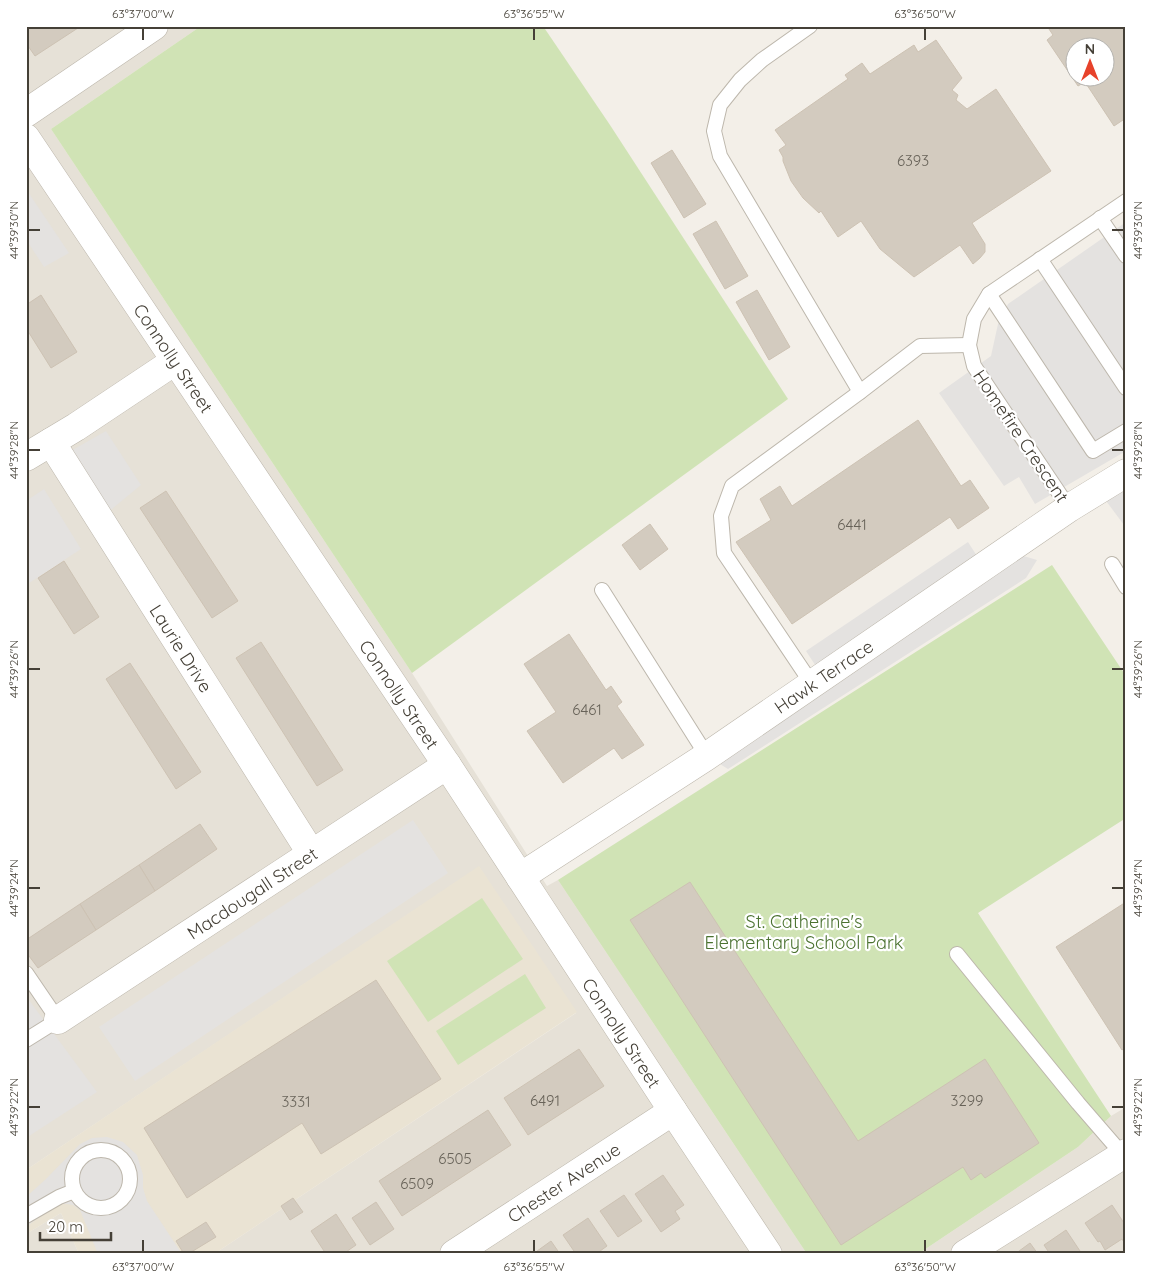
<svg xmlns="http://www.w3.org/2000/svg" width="1152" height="1280" font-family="Quicksand,sans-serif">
<rect width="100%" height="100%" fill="#f3efe8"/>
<g fill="#e6e1d7">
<path d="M26 26H201L51 129 412 673 547 886 558 880 807 1254H214L576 1013 479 867 26 1170Z"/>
<path d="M1126 1107V1254H918L1078 1147 1111 1116Z"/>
<path d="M61 1213 79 1254H26V1234Z"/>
</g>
<path fill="#eae3d3" d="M479 866 577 1012 214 1254H79L61 1213 26 1234V1170Z"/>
<g fill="#d0e3b5">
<path d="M201 26H543L610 125 788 399 412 673 51 129Z"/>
<path d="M1052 565 1126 676V818L978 913 1111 1116 1078 1147 918 1254H807L558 880Z"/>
<path d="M482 898 523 959 428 1022 387 961Z"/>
<path d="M525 974 546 1008 458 1065 436 1031Z"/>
</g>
<g fill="#e4e2e0">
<path d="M26 189 69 253 44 267 29 244 26 245Z"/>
<path d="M1126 222V451L1035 504 1019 477 1004 486 939 393 991 356 998 324 1008 304Z"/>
<path d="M106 431 141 485 107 513 69 452Z"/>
<path d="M1126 473V523L1124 525 1098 490Z"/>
<path d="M44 489 81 549 26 585V501Z"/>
<path d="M968 542 984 567 1007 551 1037 560 1026 578 728 769 707 756 823 677 806 651Z"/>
<path d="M413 820 448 873 135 1081 99 1027Z"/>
<path d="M26 996 97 1092 26 1138Z"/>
<path d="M107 1137 123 1142 137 1155 143 1175V1188L147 1201 182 1254H98L80 1210 73 1205 67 1204H59L53 1207 26 1227V1197L46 1179 80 1144 92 1138Z"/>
</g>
<g fill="#d3cbbf" stroke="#cdc2b3" fill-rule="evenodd">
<path d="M26 26H81L35 56 26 43Z"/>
<path d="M1047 26H1126V118L1114 126 1085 82 1078 86 1047 40 1053 35ZM1074 48H1104V78H1074Z"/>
<path d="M936 40 962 78 952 90 958 95 956 100 967 109 996 89 1051 171 972 223 985 244V252L980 258 973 264 960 245 914 277 880 249 861 221 838 237 821 211 819 213 803 198 791 181 783 161V157L779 150 786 145 775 130 848 79 845 75 862 63 870 74 914 45 918 52Z"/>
<path d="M672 150 706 204 684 218 651 163Z"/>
<path d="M716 221 748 276 725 289 693 234Z"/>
<path d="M757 290 790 347 769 360 736 302Z"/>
<path d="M41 295 77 352 51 368 26 328V305Z"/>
<path d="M918 420 961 486 970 480 989 508 958 529 950 517 792 624 736 542 771 520 760 499 780 486 792 506Z"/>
<path d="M166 491 238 601 212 618 140 508Z"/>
<path d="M650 524 668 549 640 570 622 545Z"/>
<path d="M64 561 99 617 74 634 38 578Z"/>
<path d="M569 634 606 690 611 686 622 702 617 706 644 745 622 759 614 748 563 783 527 731 556 712 524 664Z"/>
<path d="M261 642 343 770 317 786 236 658Z"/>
<path d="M130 663 201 772 176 789 106 679Z"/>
<path d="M200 824 217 849 155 891 139 865Z"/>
<path d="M139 865 155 891 96 930 80 904Z"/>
<path d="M690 882 858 1141 985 1059 1039 1143 985 1178 981 1173 971 1180 963 1167 841 1245 630 920Z"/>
<path d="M1126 902V1047L1122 1050 1056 947Z"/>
<path d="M80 904 96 930 38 968 26 952V940Z"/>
<path d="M376 980 441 1079 321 1154 302 1123 187 1198 144 1128Z"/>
<path d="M579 1049 604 1086 528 1135 504 1098Z"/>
<path d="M488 1110 511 1145 402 1216 379 1181Z"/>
<path d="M663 1175 684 1205 675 1211 680 1219 661 1232 635 1194Z"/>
<path d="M624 1195 642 1221 618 1237 600 1211Z"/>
<path d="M293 1198 303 1212 290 1220 281 1206Z"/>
<path d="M376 1202 394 1229 370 1245 352 1218Z"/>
<path d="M1112 1205 1126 1226V1245L1122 1239 1105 1250 1100 1241 1098 1242 1085 1223Z"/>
<path d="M336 1214 356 1245 343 1254H326L311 1231Z"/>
<path d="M588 1218 607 1246 596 1254H576L563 1235Z"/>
<path d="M206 1222 216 1237 188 1254H184L176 1241Z"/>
<path d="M1066 1230 1082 1254H1050L1044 1245Z"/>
<path d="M551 1241 560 1254H533Z"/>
<path d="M1030 1243 1038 1254H1015Z"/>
</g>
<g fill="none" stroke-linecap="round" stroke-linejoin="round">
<defs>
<g id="lane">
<path d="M810 26 762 60 740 80 720 105 714 131 720 156 860 392"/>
<path d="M1100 218 1126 256"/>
<path d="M1040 259 1126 388"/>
<path d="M989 294 1093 451 1126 431"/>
<path d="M1069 508 974 366 969 345 974 319 989 294 1126 201"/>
<path d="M1112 564 1126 587"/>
<path d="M602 590 707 756"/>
<path d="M812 684 724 553 721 516 732 486 860 392 920 346 969 345"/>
<path d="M957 954 1078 1103 1123 1155"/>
<path d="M26 973 58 1020 26 1040"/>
<circle cx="101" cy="1179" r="29"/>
<path d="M26 1216 59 1197 74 1191"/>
</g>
<g id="street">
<path d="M26 113 154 26"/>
<path id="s1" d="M26 138 447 765 673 1111 768 1254"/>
<path id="s2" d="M51 442 311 853"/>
<path d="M26 457 76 427 175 361"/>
<path id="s3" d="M520 877 707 756 1069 508 1126 473"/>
<path id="s4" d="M58 1020 447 765"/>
<path id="s5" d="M454 1254 673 1111"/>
<path d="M965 1254 1126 1153"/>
</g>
</defs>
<use href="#lane" stroke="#bdb7ac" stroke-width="16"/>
<use href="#street" stroke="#bdb7ac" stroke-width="29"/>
<use href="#lane" stroke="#fff" stroke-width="14"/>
<use href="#street" stroke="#fff" stroke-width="28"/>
</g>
<path fill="none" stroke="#454037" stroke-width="2" d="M143 28V40M534 28V40M925 28V40M28 230H40M1112 230H1124M28 450H40M1112 450H1124M28 669H40M1112 669H1124M28 888H40M1112 888H1124M28 1107H40M1112 1107H1124M143 1240V1252M534 1240V1252M925 1240V1252"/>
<g text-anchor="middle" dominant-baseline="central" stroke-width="4.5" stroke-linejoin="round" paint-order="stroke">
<g font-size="15" fill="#686359">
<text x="913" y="160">6393</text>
<text x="852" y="524">6441</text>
<text x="587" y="709">6461</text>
<text x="545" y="1100">6491</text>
<text x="967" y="1100">3299</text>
<text x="296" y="1101">3331</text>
<text x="455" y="1158">6505</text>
<text x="417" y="1183">6509</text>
</g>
<g font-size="18" fill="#454037" stroke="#fff">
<text stroke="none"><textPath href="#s1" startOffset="265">Connolly Street</textPath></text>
<text transform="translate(1021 436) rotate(56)">Homefire Crescent</text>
<text stroke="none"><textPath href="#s2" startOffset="244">Laurie Drive</textPath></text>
<text stroke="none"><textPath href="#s3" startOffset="364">Hawk Terrace</textPath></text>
<text stroke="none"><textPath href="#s1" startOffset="670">Connolly Street</textPath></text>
<text stroke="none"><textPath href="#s4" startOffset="232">Macdougall Street</textPath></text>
<text stroke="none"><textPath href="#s1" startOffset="1075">Connolly Street</textPath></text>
<text stroke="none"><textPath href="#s5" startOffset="131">Chester Avenue</textPath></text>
</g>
<g font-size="18" fill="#4b7230" stroke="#fff">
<text x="804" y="921">St. Catherine's<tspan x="804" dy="21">Elementary School Park</tspan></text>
</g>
</g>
<rect width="1152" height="1280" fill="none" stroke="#ffffff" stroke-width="55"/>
<g transform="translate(1090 62)"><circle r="24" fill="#ffffff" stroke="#b5b3af"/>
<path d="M0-4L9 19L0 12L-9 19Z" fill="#e7422b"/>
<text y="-8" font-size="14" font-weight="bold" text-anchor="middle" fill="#454037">N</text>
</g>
<path d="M40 1232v8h71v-8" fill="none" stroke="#454037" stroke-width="2.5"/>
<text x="48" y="1232" font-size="15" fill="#454037" stroke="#ffffff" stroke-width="4" paint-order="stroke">20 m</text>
<rect x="28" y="28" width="1096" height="1224" fill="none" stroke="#454037" stroke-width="2"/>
<g font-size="12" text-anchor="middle" fill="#454037">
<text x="143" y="18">63°37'00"W</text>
<text x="534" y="18">63°36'55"W</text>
<text x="925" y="18">63°36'50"W</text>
<text transform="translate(14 230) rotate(-90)" y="4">44°39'30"N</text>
<text transform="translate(1138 230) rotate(-90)" y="4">44°39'30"N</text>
<text transform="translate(14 450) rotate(-90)" y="4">44°39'28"N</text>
<text transform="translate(1138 450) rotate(-90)" y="4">44°39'28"N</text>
<text transform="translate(14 669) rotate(-90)" y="4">44°39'26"N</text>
<text transform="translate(1138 669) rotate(-90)" y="4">44°39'26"N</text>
<text transform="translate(14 888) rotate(-90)" y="4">44°39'24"N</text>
<text transform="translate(1138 888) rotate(-90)" y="4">44°39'24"N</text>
<text transform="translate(14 1107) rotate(-90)" y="4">44°39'22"N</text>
<text transform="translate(1138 1107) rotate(-90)" y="4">44°39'22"N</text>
<text x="143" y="1271">63°37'00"W</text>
<text x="534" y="1271">63°36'55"W</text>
<text x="925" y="1271">63°36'50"W</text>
</g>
</svg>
